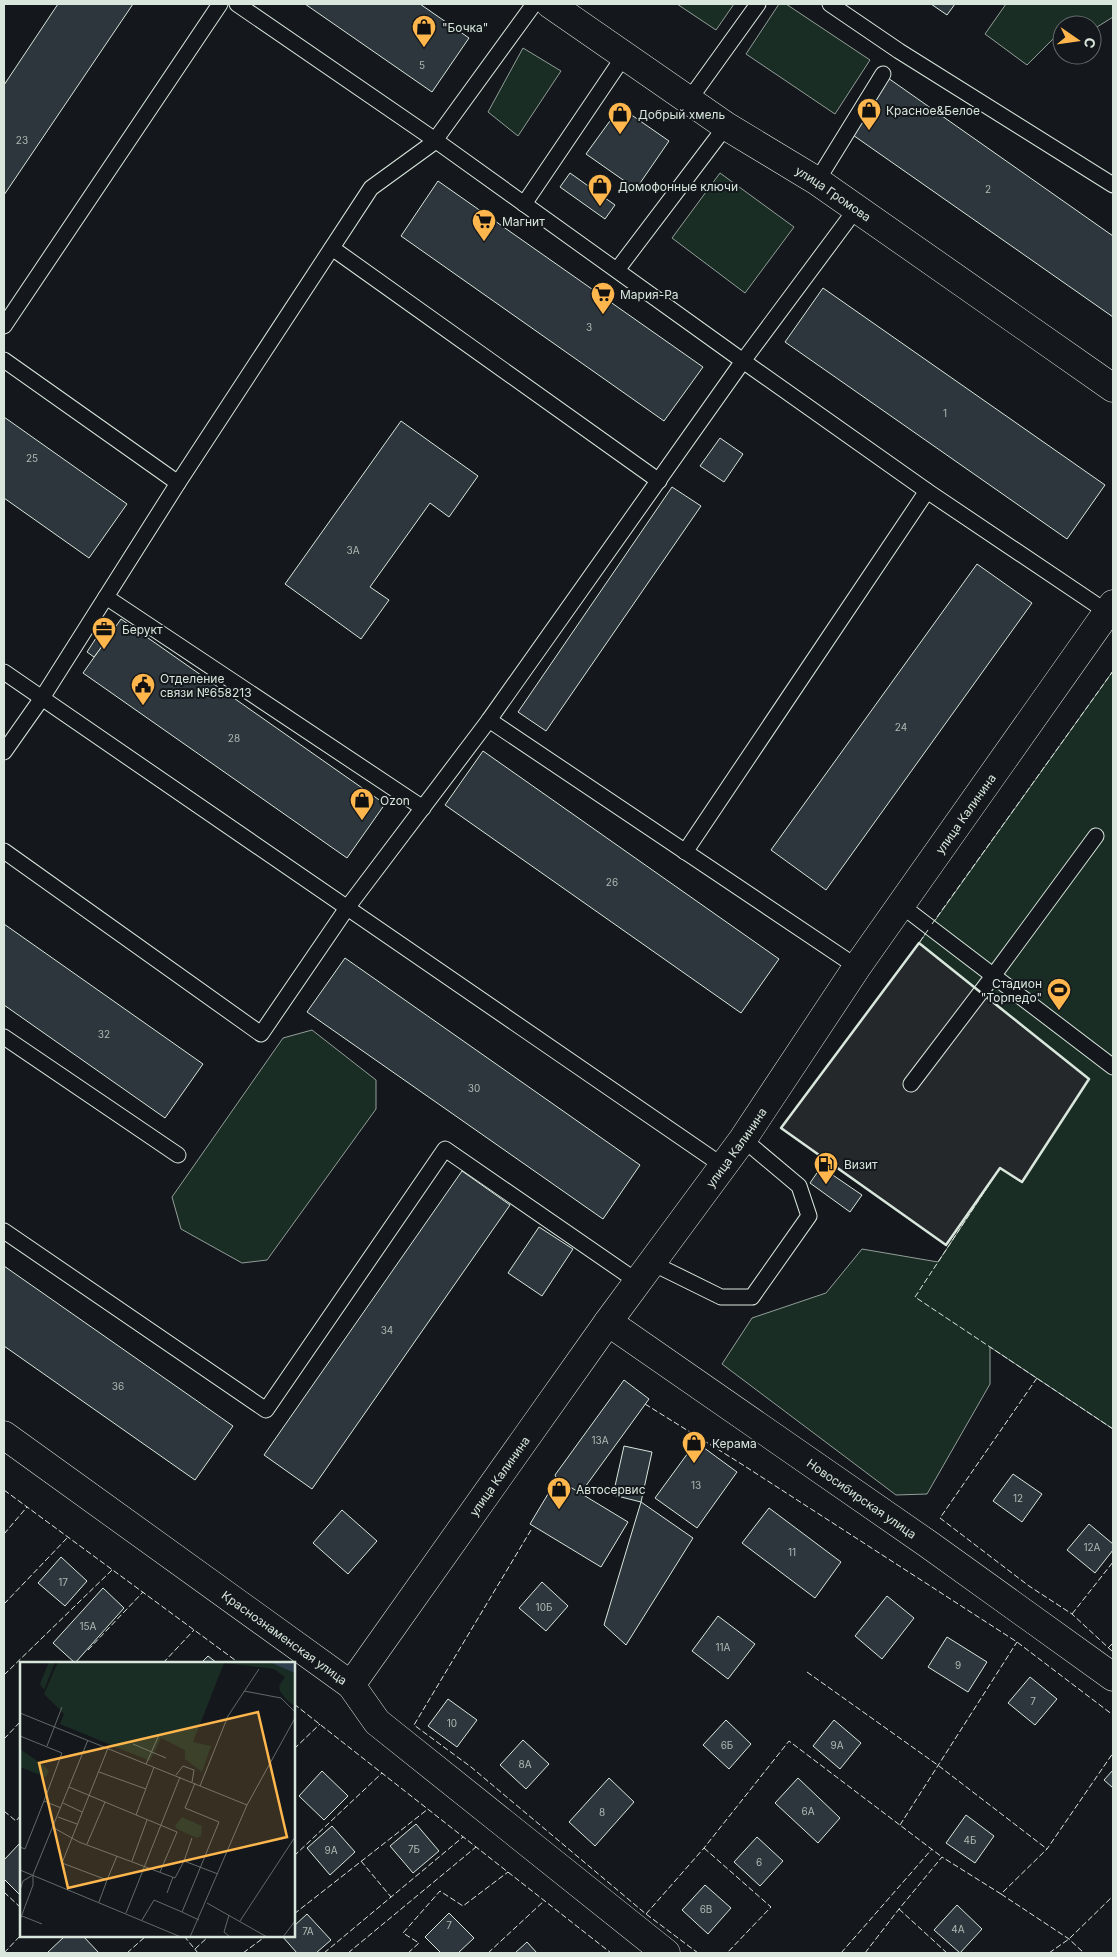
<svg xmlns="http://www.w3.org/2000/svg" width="1117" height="1957" font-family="Inter,sans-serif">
<rect width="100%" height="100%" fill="#14181c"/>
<g fill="#1a2d24" stroke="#939e99">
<path d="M677 4H734L716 30Z"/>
<path d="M779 4H786L870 60 835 114 746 54Z"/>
<path d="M1006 4H1113V17L1097 27 1070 22 1067 25H1062V30L1027 65 985 34Z"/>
<path d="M523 48 561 71 518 136 488 112Z"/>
<path d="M720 173 794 227 745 293 672 238Z"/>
<path d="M1113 671V1429L990 1347V1384L927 1494 896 1495 722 1364 752 1318 826 1293 862 1249 938 1262 1000 1168 1021 1182 1089 1079 919 943Z"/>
<path d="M312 1030 376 1080V1109L267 1260 242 1263 181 1229 172 1197 283 1038Z"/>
</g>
<path fill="#24282b" stroke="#939e99" d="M919 943 1089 1079 1022 1182 1000 1168 946 1245 781 1128Z"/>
<g fill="#2c363c" stroke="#d8e6dc">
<path d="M58 4H133L4 195V85Z"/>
<path d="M305 4H420L469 38 432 92Z"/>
<path d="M931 4H955L947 15Z"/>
<path d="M888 78 1113 236V317L850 133Z"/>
<path d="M620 107 669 141 636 189 586 154Z"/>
<path d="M570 173 615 205 605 219 560 187Z"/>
<path d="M438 181 703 367 664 421 401 236Z"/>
<path d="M823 288 1105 485 1067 539 785 342Z"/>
<path d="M4 417 127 504 89 558 4 498Z"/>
<path d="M401 421 478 476 449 517 430 503 370 587 389 600 361 639 285 584Z"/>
<path d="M720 438 743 454 724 482 700 466Z"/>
<path d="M672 487 701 506 546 731 518 712Z"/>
<path d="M977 564 1032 603 826 890 771 850Z"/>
<path d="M121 619 385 804 347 858 83 673Z"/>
<path d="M98 635 106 641 94 657 87 652Z"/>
<path d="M483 751 779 959 741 1013 445 805Z"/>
<path d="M4 924 203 1064 165 1118 4 1005Z"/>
<path d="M345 958 640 1165 603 1219 307 1012Z"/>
<path d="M821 1167 862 1195 850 1212 810 1183Z"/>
<path d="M462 1171 510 1205 312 1489 264 1455Z"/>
<path d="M539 1227 573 1249 542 1296 508 1273Z"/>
<path d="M4 1266 233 1426 195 1480 4 1346Z"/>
<path d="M624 1380 649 1399 580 1494 557 1479 555 1475Z"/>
<path d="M696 1442 737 1472 697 1528 655 1498Z"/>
<path d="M624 1446 652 1452 641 1502 613 1495Z"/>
<path d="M1013 1474 1042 1494 1022 1522 993 1501Z"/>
<path d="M557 1479 628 1522 601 1567 530 1524Z"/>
<path d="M641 1502 693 1538 626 1645 604 1625Z"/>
<path d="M769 1508 841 1562 815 1598 742 1543Z"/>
<path d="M342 1510 377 1541 348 1574 313 1543Z"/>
<path d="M1089 1524 1113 1544V1550L1095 1573 1067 1550Z"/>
<path d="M61 1557 87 1581 65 1606 38 1583Z"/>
<path d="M542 1582 568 1606 546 1631 519 1608Z"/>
<path d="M103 1588 124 1608 75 1663 53 1643Z"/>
<path d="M887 1596 914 1618 882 1659 855 1636Z"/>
<path d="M718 1616 755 1644 728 1679 692 1651Z"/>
<path d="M947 1637 987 1662 968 1692 928 1667Z"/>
<path d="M208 1656 217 1663H201Z"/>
<path d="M1030 1677 1057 1699 1035 1725 1008 1703Z"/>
<path d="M448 1699 477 1720 457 1747 428 1726Z"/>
<path d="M726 1720 751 1744 729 1769 703 1745Z"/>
<path d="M834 1720 861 1743 840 1769 813 1746Z"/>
<path d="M523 1740 549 1764 526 1789 500 1765Z"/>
<path d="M1113 1770V1788L1104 1780Z"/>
<path d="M322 1771 348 1796 324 1820 299 1796Z"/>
<path d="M609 1778 634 1802 595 1846 569 1822Z"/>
<path d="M798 1778 840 1818 818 1843 775 1803Z"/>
<path d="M966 1815 994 1836 975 1863 946 1843Z"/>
<path d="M416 1824 439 1851 413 1873 390 1846Z"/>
<path d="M332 1826 355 1852 330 1875 307 1848Z"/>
<path d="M757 1837 783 1861 760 1886 734 1862Z"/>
<path d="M20 1843 21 1844V1896L4 1879V1860Z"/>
<path d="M705 1885 731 1908 708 1934 682 1910Z"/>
<path d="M957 1905 982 1929 960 1953 934 1930Z"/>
<path d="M449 1913 474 1938 458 1953H441L425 1937Z"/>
<path d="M307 1914 331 1940 316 1953H297L282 1936H294V1926Z"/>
<path d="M65 1936H83L99 1953H49L48 1952Z"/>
<path d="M527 1942 537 1953H515Z"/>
</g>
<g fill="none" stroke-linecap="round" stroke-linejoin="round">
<defs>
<g id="service">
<path d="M237 4 435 140 743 361 927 491 1107 612"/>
<path d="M830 4 899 51 1113 185"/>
<path d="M689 100 758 4"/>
<path d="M817 181 883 74"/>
<path d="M524 204 624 56"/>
<path d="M332 248 659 481"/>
<path d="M617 270 726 126"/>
<path d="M4 326 220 4"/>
<path d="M4 360 178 483"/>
<path d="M106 597 423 808"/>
<path d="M4 672 723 1166"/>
<path d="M489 720 857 967"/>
<path d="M4 752 42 698 178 483 371 188 433 143 534 4"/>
<path d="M4 851 261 1034 347 908 489 720 743 361 856 209"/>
<path d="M685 852 927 491"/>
<path d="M902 906 1113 1067"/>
<path d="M4 1037 178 1155"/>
<path d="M911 1084 993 976 1096 836"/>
<path d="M4 1231 266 1410 445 1149 638 1282"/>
<path d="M652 1263 721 1297H752L809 1216 799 1186 743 1139"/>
</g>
<g id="minor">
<path id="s1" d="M608 1322 928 1544 1113 1677"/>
<path d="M351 1685 377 1722 666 1953"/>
</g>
<g id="tertiary">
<path id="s2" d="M550 4 726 126 817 181 1113 388"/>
<path id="s3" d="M4 1435 351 1685 608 1322 743 1139 857 967 1113 604"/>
</g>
</defs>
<use href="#service" stroke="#d8e6dc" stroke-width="17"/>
<use href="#minor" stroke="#d8e6dc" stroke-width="29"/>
<use href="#tertiary" stroke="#d8e6dc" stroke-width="29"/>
<use href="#service" stroke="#14181c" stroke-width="15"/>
<use href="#minor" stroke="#14181c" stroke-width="28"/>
<use href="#tertiary" stroke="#14181c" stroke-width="28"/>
<g stroke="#d8e6dc" stroke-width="1" stroke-dasharray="6 2.5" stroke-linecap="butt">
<path d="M932 924 1113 671"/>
<path d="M928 930 919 943 977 989"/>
<path d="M983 994 1089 1079 1022 1182 1000 1168 915 1297 1113 1429"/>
<path d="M1037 1378 940 1518 1029 1586 1072 1614 1113 1652"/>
<path d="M645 1404 743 1465 1017 1642 1113 1715"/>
<path d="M4 1490 239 1663"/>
<path d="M531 1530 414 1725 471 1767 646 1914 698 1953"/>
<path d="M4 1534 27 1507"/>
<path d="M4 1604 68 1537"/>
<path d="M1072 1614 1113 1562"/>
<path d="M1108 1648 1113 1643"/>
<path d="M88 1650 143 1592"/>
<path d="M163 1663 194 1630"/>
<path d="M807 1672 939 1766 1047 1849"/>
<path d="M4 1675 112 1570"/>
<path d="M294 1704 611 1953"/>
<path d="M4 1739 21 1721"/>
<path d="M294 1749 320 1724"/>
<path d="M4 1811 16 1821 21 1815"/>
<path d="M900 1825 1017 1642"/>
<path d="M704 1848 771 1907 727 1953"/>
<path d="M294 1856 382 1773"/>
<path d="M361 1861 391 1897"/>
<path d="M4 1892 21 1908"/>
<path d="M1001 1894 1069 1939 1084 1953"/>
<path d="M899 1909 947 1953"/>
<path d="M294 1914 428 1809"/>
<path d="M646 1914 704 1848 789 1741 942 1857"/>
<path d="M184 1936 198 1953"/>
<path d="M195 1949 209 1936"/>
<path d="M4 1953 21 1935"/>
<path d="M127 1953 146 1936"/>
<path d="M243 1953 266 1936"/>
<path d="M324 1953 463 1837"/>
<path d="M348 1953 476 1847"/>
<path d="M408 1953 419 1943 403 1933 440 1891 463 1906 508 1872"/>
<path d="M488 1953 544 1901"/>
<path d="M841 1953 932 1849"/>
<path d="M865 1953 899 1909 942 1857 1001 1894 1047 1849 1113 1753"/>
<path d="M1049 1953 1069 1939 1113 1896"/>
</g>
<path stroke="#d8e6dc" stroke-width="2.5" d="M919 943 1089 1079 1022 1182 1000 1168 946 1245 781 1128Z"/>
</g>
<defs>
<symbol id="shop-pin" viewBox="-11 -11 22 30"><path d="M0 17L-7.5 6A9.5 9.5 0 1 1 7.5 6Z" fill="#ffb74d" stroke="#14181c"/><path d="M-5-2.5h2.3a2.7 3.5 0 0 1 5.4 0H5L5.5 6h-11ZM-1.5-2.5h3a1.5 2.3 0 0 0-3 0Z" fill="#111"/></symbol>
<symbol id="supermarket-pin" viewBox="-11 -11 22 30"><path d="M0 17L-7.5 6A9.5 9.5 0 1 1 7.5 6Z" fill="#ffb74d" stroke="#14181c"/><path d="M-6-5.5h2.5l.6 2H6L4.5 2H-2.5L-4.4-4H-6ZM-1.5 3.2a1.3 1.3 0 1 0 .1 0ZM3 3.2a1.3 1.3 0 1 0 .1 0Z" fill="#111"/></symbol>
<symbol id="office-pin" viewBox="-11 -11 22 30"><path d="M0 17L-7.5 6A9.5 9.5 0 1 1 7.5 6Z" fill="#ffb74d" stroke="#14181c"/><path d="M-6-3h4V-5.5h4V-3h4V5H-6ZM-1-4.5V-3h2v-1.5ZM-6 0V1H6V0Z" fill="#111"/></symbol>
<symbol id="civic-pin" viewBox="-11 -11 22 30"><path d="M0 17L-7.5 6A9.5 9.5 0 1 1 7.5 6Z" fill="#ffb74d" stroke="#14181c"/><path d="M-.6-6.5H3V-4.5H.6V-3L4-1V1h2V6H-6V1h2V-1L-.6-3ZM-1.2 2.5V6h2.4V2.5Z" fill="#111"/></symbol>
<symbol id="stadium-pin" viewBox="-11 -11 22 30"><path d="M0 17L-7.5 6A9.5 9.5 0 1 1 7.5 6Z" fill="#ffb74d" stroke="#14181c"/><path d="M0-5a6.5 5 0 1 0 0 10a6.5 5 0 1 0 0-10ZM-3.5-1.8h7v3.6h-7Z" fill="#111"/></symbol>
<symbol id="fuel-pin" viewBox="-11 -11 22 30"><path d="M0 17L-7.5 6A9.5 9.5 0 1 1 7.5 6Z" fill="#ffb74d" stroke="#14181c"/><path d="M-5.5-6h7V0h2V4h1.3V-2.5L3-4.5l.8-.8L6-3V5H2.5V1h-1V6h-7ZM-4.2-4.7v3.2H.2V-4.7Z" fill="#111"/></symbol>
</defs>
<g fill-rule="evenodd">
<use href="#shop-pin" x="410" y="13" width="28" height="38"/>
<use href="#shop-pin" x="855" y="96" width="28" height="38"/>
<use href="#shop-pin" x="606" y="100" width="28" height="38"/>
<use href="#shop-pin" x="586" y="172" width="28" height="38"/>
<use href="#supermarket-pin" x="470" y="207" width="28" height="38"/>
<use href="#supermarket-pin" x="589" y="280" width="28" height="38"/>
<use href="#office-pin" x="90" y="615" width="28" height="38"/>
<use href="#civic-pin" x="129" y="671" width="28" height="38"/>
<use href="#shop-pin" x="348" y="786" width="28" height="38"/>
<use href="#stadium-pin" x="1045" y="976" width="28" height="38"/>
<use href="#fuel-pin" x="812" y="1150" width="28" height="38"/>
<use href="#shop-pin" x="680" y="1429" width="28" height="38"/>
<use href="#shop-pin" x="545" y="1475" width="28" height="38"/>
</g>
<g text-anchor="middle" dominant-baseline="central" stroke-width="4" stroke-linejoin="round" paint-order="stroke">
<g font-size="10" fill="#adbab4">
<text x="422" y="65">5</text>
<text x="22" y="140">23</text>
<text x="988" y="189">2</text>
<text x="589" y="327">3</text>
<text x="945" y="413">1</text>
<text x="32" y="458">25</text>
<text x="353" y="550">3А</text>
<text x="901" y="727">24</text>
<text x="234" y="738">28</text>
<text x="612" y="882">26</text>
<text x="104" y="1034">32</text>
<text x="474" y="1088">30</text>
<text x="387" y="1330">34</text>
<text x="118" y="1386">36</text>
<text x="600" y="1440">13А</text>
<text x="696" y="1485">13</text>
<text x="1018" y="1498">12</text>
<text x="1092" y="1547">12А</text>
<text x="792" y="1552">11</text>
<text x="63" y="1582">17</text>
<text x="544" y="1607">10Б</text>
<text x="88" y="1626">15А</text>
<text x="723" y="1647">11А</text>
<text x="958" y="1665">9</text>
<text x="1033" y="1701">7</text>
<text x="452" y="1723">10</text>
<text x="727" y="1745">6Б</text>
<text x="837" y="1745">9А</text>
<text x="525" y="1764">8А</text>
<text x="808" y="1811">6А</text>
<text x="602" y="1812">8</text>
<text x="970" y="1840">4Б</text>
<text x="414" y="1849">7Б</text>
<text x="331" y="1850">9А</text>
<text x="759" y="1862">6</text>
<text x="706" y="1909">6В</text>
<text x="449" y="1925">7</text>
<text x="958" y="1929">4А</text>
<text x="308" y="1931">7А</text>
</g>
<g font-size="12" fill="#d8e6dc" stroke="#14181c" text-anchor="start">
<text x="442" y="27">"Бочка"</text>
<text x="886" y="110">Красное&amp;Белое</text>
<text x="638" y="114">Добрый хмель</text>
<text x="618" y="186">Домофонные ключи</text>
<text x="502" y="221">Магнит</text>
<text x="620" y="294">Мария-Ра</text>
<text x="122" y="629">Берукт</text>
<text x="160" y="678">Отделение<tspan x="160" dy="14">связи №658213</tspan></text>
<text x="380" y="800">Ozon</text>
<text x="1042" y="983" text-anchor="end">Стадион<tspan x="1042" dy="14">"Торпедо"</tspan></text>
<text x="844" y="1164">Визит</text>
<text x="712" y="1443">Керама</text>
<text x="576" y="1489">Автосервис</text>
</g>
<g font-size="12" fill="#d8e6dc" stroke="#14181c">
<text stroke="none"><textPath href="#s2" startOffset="341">улица Громова</textPath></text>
<text stroke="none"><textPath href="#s3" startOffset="1494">улица Калинина</textPath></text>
<text stroke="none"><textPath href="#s3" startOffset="1089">улица Калинина</textPath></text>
<text stroke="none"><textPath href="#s3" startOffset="684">улица Калинина</textPath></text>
<text stroke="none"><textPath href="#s1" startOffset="309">Новосибирская улица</textPath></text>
<text stroke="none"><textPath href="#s3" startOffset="346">Краснознаменская улица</textPath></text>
</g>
</g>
<g transform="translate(20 1662)">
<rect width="275" height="275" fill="#14181c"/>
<path d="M29 0H35L24 28 20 22ZM38 0H249L275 11V41L273 43 267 38 260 29 259 24 265 15 254 7 204 1 173 80 191 84 182 110 165 97V88L141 76 130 99 40 62 44 52 24 32ZM0 87 23 103 29 109 26 115 0 105ZM162 155 182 164 181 174 177 176 157 167 155 164Z" fill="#1a2d24"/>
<path d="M247 0H275V11L249 0Z" fill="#2f3f4d"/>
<path fill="none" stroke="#626a69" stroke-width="1" d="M224 29 261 36 275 50M0 51 227 143M0 74 42 91 24 139 41 146M113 82 146 96M27 84 42 45M88 86 42 201 87 218 97 194M126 102 139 73M79 110 126 127M156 113 163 104 174 108 172 120M175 121 165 146 199 160 162 250 179 258M180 124 208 54 239 7M49 125 157 170 140 210M43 141 62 150M116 153 134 105M38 155 57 162M34 166 59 180 155 216 164 199M172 176 164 199 198 212M67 182 85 140M0 185 5 187 24 139M112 199 127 158M0 208 161 275M0 228 3 219 13 213M147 231 153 215M79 240 87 218M187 241 247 275M106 251 160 115M209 253 204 270 210 275M2 254 22 262M0 258 13 223V213L68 78M122 258 134 238 162 250M220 259 275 175M170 275 227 143 275 56M263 275 275 259"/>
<path fill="#ffb74d" fill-opacity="0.15" stroke="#ffb74d" stroke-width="2.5" d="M238 50 267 175 48 226 19 101Z"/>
<rect width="275" height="275" fill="none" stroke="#d8e6dc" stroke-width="2.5"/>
</g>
<rect width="1117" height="1957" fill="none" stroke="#d8e6dc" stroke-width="10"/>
<g transform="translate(1077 40) rotate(103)"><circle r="24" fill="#14181c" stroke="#626a69"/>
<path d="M0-4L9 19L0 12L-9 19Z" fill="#ffb74d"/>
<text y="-8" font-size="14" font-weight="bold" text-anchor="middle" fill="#d8e6dc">С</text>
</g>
</svg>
